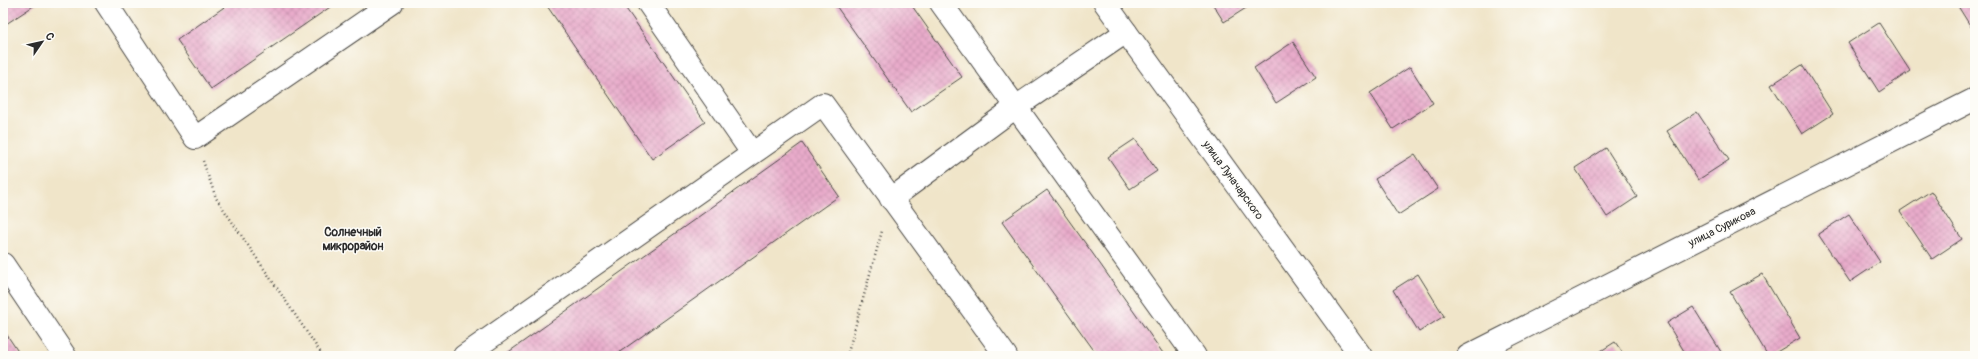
<svg xmlns="http://www.w3.org/2000/svg" width="1978" height="359" font-family="Pangolin,sans-serif">
<defs>
<pattern id="building-cross-hatch" width="8" height="8" patternUnits="userSpaceOnUse"><rect width="8" height="8" fill="#e8abca"/><path d="M0 0l8 8M0 8l8-8" fill="none" stroke="#c793ae"/></pattern>
</defs>
<rect width="100%" height="100%" fill="#fdfcf7"/>
<filter id="ink" filterUnits="userSpaceOnUse"><feTurbulence type="fractalNoise" baseFrequency=".025" numOctaves="2"/><feDisplacementMap in="SourceGraphic" scale="8" xChannelSelector="R" yChannelSelector="G"/><feConvolveMatrix kernelMatrix="1 2 1 2 8 2 1 2 1" color-interpolation-filters="sRGB"/></filter>
<filter id="wash" filterUnits="userSpaceOnUse"><feTurbulence type="fractalNoise" baseFrequency=".012" numOctaves="4" result="noise"/><feDisplacementMap in="SourceGraphic" scale="16" xChannelSelector="R" yChannelSelector="G"/><feGaussianBlur stdDeviation="0.9" result="paint"/><feColorMatrix in="noise" values="0 0 0 0 0 0 0 0 0 0 0 0 0 0 0 0 0 1.4 0 .05"/><feComposite in="paint" operator="in"/></filter>
<g filter="url(#wash)">
<rect width="100%" height="100%" fill="#f0e5c9"/>
<g id="blocks">
<g fill="url(#building-cross-hatch)">
<path d="M3 3H38L3 26Z"/>
<path d="M230 3H336L211 89 177 40Z"/>
<path d="M545 3H622L705 122 652 159Z"/>
<path d="M834 3H910L962 77 911 112Z"/>
<path d="M1212 3H1254L1224 22Z"/>
<path d="M1956 3H1975V25L1971 27Z"/>
<path d="M1879 23 1910 71 1879 92 1848 43Z"/>
<path d="M1293 42 1316 77 1276 103 1254 68Z"/>
<path d="M1802 65 1833 114 1802 134 1771 85Z"/>
<path d="M1410 67 1433 103 1393 129 1370 93Z"/>
<path d="M1697 112 1729 160 1698 180 1667 131Z"/>
<path d="M1135 139 1157 171 1130 189 1108 157Z"/>
<path d="M802 143 839 196 614 356H503Z"/>
<path d="M1606 148 1637 197 1607 217 1575 168Z"/>
<path d="M1415 154 1438 189 1398 215 1375 179Z"/>
<path d="M1047 190 1093 254 1165 356H1098L1002 222Z"/>
<path d="M1931 191 1962 239 1932 259 1900 211Z"/>
<path d="M1849 214 1880 262 1850 282 1818 234Z"/>
<path d="M1418 274 1444 316 1419 332 1393 290Z"/>
<path d="M1762 274 1800 338 1770 356H1768L1730 292Z"/>
<path d="M1693 307 1723 355 1722 356H1687L1667 323Z"/>
<path d="M3 329 21 356H3Z"/>
<path d="M1615 342 1625 356H1593Z"/>
</g>
</g>
</g>
<g filter="url(#ink)">
<use href="#blocks" fill-opacity="0" stroke="#494743" stroke-width="1"/>
<g fill="none" stroke-linecap="round" stroke-linejoin="round">
<defs>
<g id="minor">
<path d="M106 3 195 138 392 3"/>
<path d="M648 3 752 153"/>
<path d="M941 3 1195 356"/>
<path d="M1105 3 1361 356"/>
<path d="M891 199 1016 107 1126 32"/>
<path d="M3 264 65 356"/>
<path d="M464 356 823 104 1006 356"/>
<path d="M1468 356 1975 99"/>
</g>
</defs>
<use href="#minor" stroke="#494743" stroke-width="24"/>
<g stroke="#494743" stroke-width="2.5" stroke-dasharray="1 3" stroke-linecap="butt">
<path d="M203 161 216 198 323 356"/>
<path d="M847 356 882 231"/>
</g>
<use href="#minor" stroke="#fff" stroke-width="22"/>
</g>
</g>
<g text-anchor="middle" dominant-baseline="central" stroke-width="3" stroke-linejoin="round" paint-order="stroke">
<g font-size="11" fill="#2b2b2b" stroke="#fdfcf7">
<text transform="translate(1233 180) rotate(54)">улица Луначарского</text>
<text transform="translate(1722 227) rotate(-27)">улица Сурикова</text>
</g>
<g font-size="12" font-weight="bold" fill="#2b2b2b" stroke="#fdfcf7">
<text x="353" y="232">Солнечный<tspan x="353" dy="14">микрорайон</tspan></text>
</g>
</g>
<rect width="1978" height="359" fill="none" stroke="#fdfcf7" stroke-width="16"/>
<g transform="translate(42 42) rotate(56)" stroke="#fdfcf7" stroke-width="3" paint-order="stroke">
<path d="M0-3L7 15L0 10L-7 15Z" fill="#2b2b2b"/>
<text y="-6" font-size="11" font-weight="bold" text-anchor="middle" fill="#2b2b2b">С</text>
</g>
</svg>
